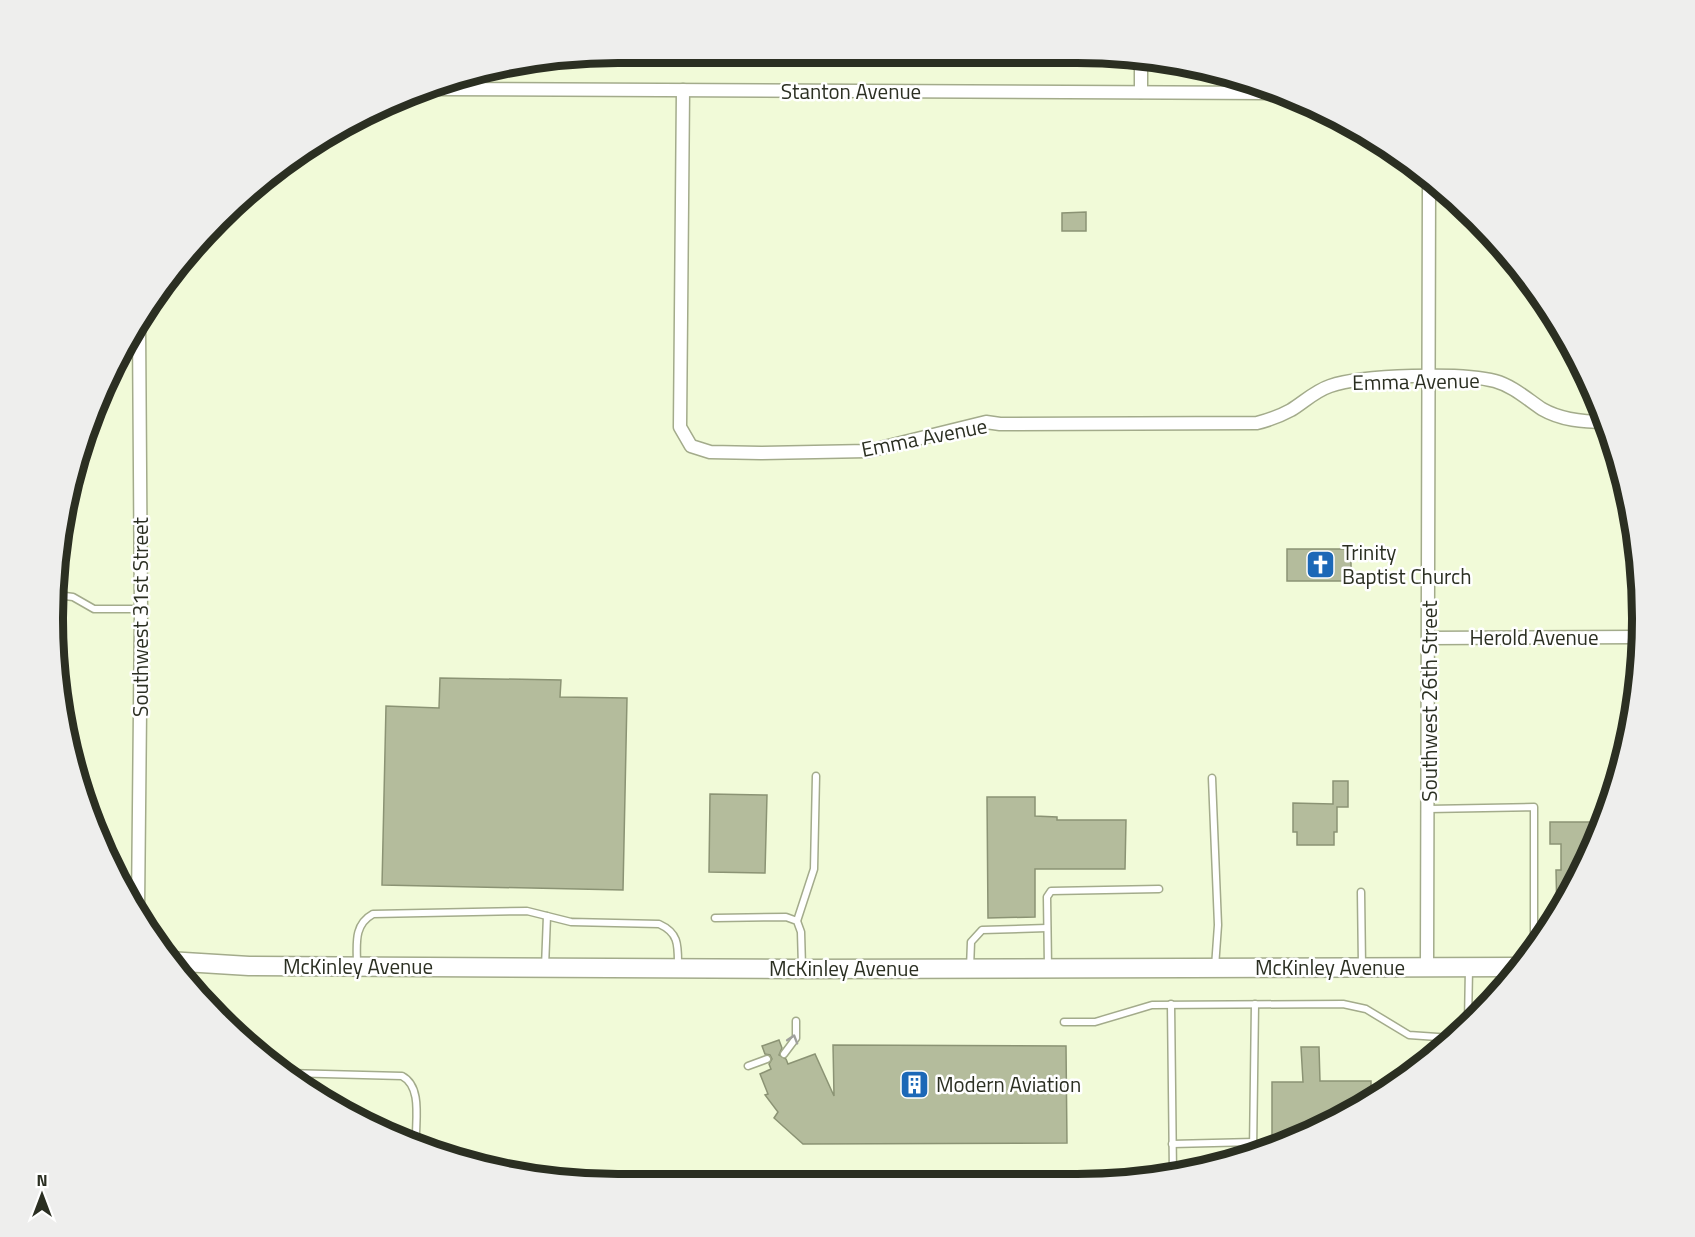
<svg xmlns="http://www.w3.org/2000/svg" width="1695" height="1237" font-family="'Titillium Web',sans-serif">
<defs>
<pattern id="grass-tufts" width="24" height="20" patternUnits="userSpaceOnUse" patternTransform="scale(1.5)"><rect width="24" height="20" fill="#cde185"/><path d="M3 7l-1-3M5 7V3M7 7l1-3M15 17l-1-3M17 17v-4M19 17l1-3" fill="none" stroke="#b0c173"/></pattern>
</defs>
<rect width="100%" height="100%" fill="#f1fad8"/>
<path fill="url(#grass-tufts)" d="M1512 978 1482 1010C1481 990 1492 981 1512 978Z"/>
<g fill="#b4bc9c" stroke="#8b9374" stroke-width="1.5">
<path d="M1086 212V231H1062V213Z"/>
<rect x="1287" y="549" width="64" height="32"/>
<path d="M440 678 561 680 560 697 627 698 623 890 382 885 386 706 439 708Z"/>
<path d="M1333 781H1348V807H1337V832H1334V845H1297V832H1293V803L1333 804Z"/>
<path d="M710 794 767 795 765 873 709 872Z"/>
<path d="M987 797H1035V816L1057 817V820H1126L1125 869H1035V917L988 918Z"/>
<path d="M1550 822H1595V840L1567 901 1557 916 1556 870H1561V844H1550Z"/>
<path d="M779 1040 782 1048 779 1055 786 1059 788 1064 815 1054 834 1096 833 1045 1066 1046 1067 1143 803 1144 774 1118 778 1112 765 1095 768 1094 760 1074 771 1069 769 1064 772 1059 770 1055 765 1054 762 1046Z"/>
<path d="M1301 1047H1319L1320 1081H1371V1096L1293 1141 1272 1147V1082H1303Z"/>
</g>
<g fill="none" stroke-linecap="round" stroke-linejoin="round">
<defs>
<g id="service">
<path d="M57 595 73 597 94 609H141"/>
<path d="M1212 778 1218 925 1215 967"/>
<path d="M1428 809 1534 807V947"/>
<path d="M1361 892 1362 966"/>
<path d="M715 918 786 917 797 921 801 932 802 967"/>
<path d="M797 921 814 869 816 776"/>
<path d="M357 965C357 945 353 925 373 914L527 911 571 922 659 924C679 933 678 945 678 966"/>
<path d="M545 967 547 916"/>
<path d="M1048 967 1047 897 1051 891 1159 889"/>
<path d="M970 968 971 942 982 930 1047 928"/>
<path d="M1171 1004 1173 1174"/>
<path d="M1064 1022H1095L1152 1005 1343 1004 1366 1009 1409 1035 1452 1038"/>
<path d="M1468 1024 1469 968"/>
<path d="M784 1054 796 1038V1021"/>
<path d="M748 1066 767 1059"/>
<path d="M286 1073 402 1076C423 1087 415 1122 416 1142"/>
<path d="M1172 1144 1254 1142"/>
<path d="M1253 1152 1255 1004"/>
</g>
<g id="minor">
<path d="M1141 61V92"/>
<path d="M433 89 1269 93"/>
<path d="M683 90 680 427 691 446 710 452 761 453 868 451 986 422 1000 424 1257 423C1269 420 1280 416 1291 410 1304 402 1315 391 1330 386 1361 375 1463 372 1495 381 1513 386 1527 399 1542 409 1561 420 1583 422 1605 422"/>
<path d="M1429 638 1639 637"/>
<path d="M138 908 141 612 139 326"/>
<path d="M1427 966 1429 184"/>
</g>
<path id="secondary" d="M168 961 249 966 802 969 1520 967"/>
</defs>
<use href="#service" stroke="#a3ab8b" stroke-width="9"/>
<use href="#minor" stroke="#a3ab8b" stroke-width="15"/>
<use href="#secondary" stroke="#a3ab8b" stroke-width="21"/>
<use href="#service" stroke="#fff" stroke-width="6"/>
<use href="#minor" stroke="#fff" stroke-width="12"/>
<use href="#secondary" stroke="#fff" stroke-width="18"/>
</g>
<defs><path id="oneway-chevron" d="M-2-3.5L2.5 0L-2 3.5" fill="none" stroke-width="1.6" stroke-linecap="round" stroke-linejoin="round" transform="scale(1.5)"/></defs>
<use stroke="#a0a19c" href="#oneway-chevron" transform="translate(793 1039) rotate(-73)"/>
<defs>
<symbol id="church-square" viewBox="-11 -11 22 22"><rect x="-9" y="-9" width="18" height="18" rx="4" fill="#1c68b7" stroke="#fff"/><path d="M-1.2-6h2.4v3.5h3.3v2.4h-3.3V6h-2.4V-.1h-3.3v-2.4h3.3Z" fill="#fff"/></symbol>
<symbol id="building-square" viewBox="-11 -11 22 22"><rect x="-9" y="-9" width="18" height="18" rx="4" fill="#1c68b7" stroke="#fff"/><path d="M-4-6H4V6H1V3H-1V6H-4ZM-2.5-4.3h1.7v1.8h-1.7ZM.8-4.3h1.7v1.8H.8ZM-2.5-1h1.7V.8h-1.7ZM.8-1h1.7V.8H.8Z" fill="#fff"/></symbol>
</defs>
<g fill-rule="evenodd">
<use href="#church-square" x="1304" y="548" width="33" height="33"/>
<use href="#building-square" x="898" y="1068" width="33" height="33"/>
</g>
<g text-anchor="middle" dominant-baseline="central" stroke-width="5" stroke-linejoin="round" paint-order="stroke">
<g font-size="21" fill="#2b2f22" stroke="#fff">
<text x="851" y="91">Stanton Avenue</text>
<text transform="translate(1416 381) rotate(-1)">Emma Avenue</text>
<text transform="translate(924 437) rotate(-11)">Emma Avenue</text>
<text transform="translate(140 617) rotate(-90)">Southwest 31st Street</text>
<text x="1534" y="637">Herold Avenue</text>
<text transform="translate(1429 701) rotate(-90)">Southwest 26th Street</text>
<text x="358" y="966">McKinley Avenue</text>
<text x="1330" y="967">McKinley Avenue</text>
<text x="844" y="968">McKinley Avenue</text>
</g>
<g font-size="21" fill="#2b2f22" stroke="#fff" text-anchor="start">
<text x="1342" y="552">Trinity<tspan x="1342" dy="24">Baptist Church</tspan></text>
<text x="936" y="1084">Modern Aviation</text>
</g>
</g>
<path d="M0 0H1695V1237H0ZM618 63H1077A555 555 0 0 1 1632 618V619A555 555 0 0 1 1077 1174H618A555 555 0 0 1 63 619V618A555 555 0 0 1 618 63Z" fill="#eeeeed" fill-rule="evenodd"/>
<path fill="none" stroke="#2b2f22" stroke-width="8" d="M618 63H1077A555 555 0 0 1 1632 618V619A555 555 0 0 1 1077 1174H618A555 555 0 0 1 63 619V618A555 555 0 0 1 618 63Z"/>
<g transform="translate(42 1195)" stroke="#ffffff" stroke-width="4.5" paint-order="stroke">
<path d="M0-4.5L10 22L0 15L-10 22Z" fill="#2b2f22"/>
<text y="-9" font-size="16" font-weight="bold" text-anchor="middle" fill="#2b2f22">N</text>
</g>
</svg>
